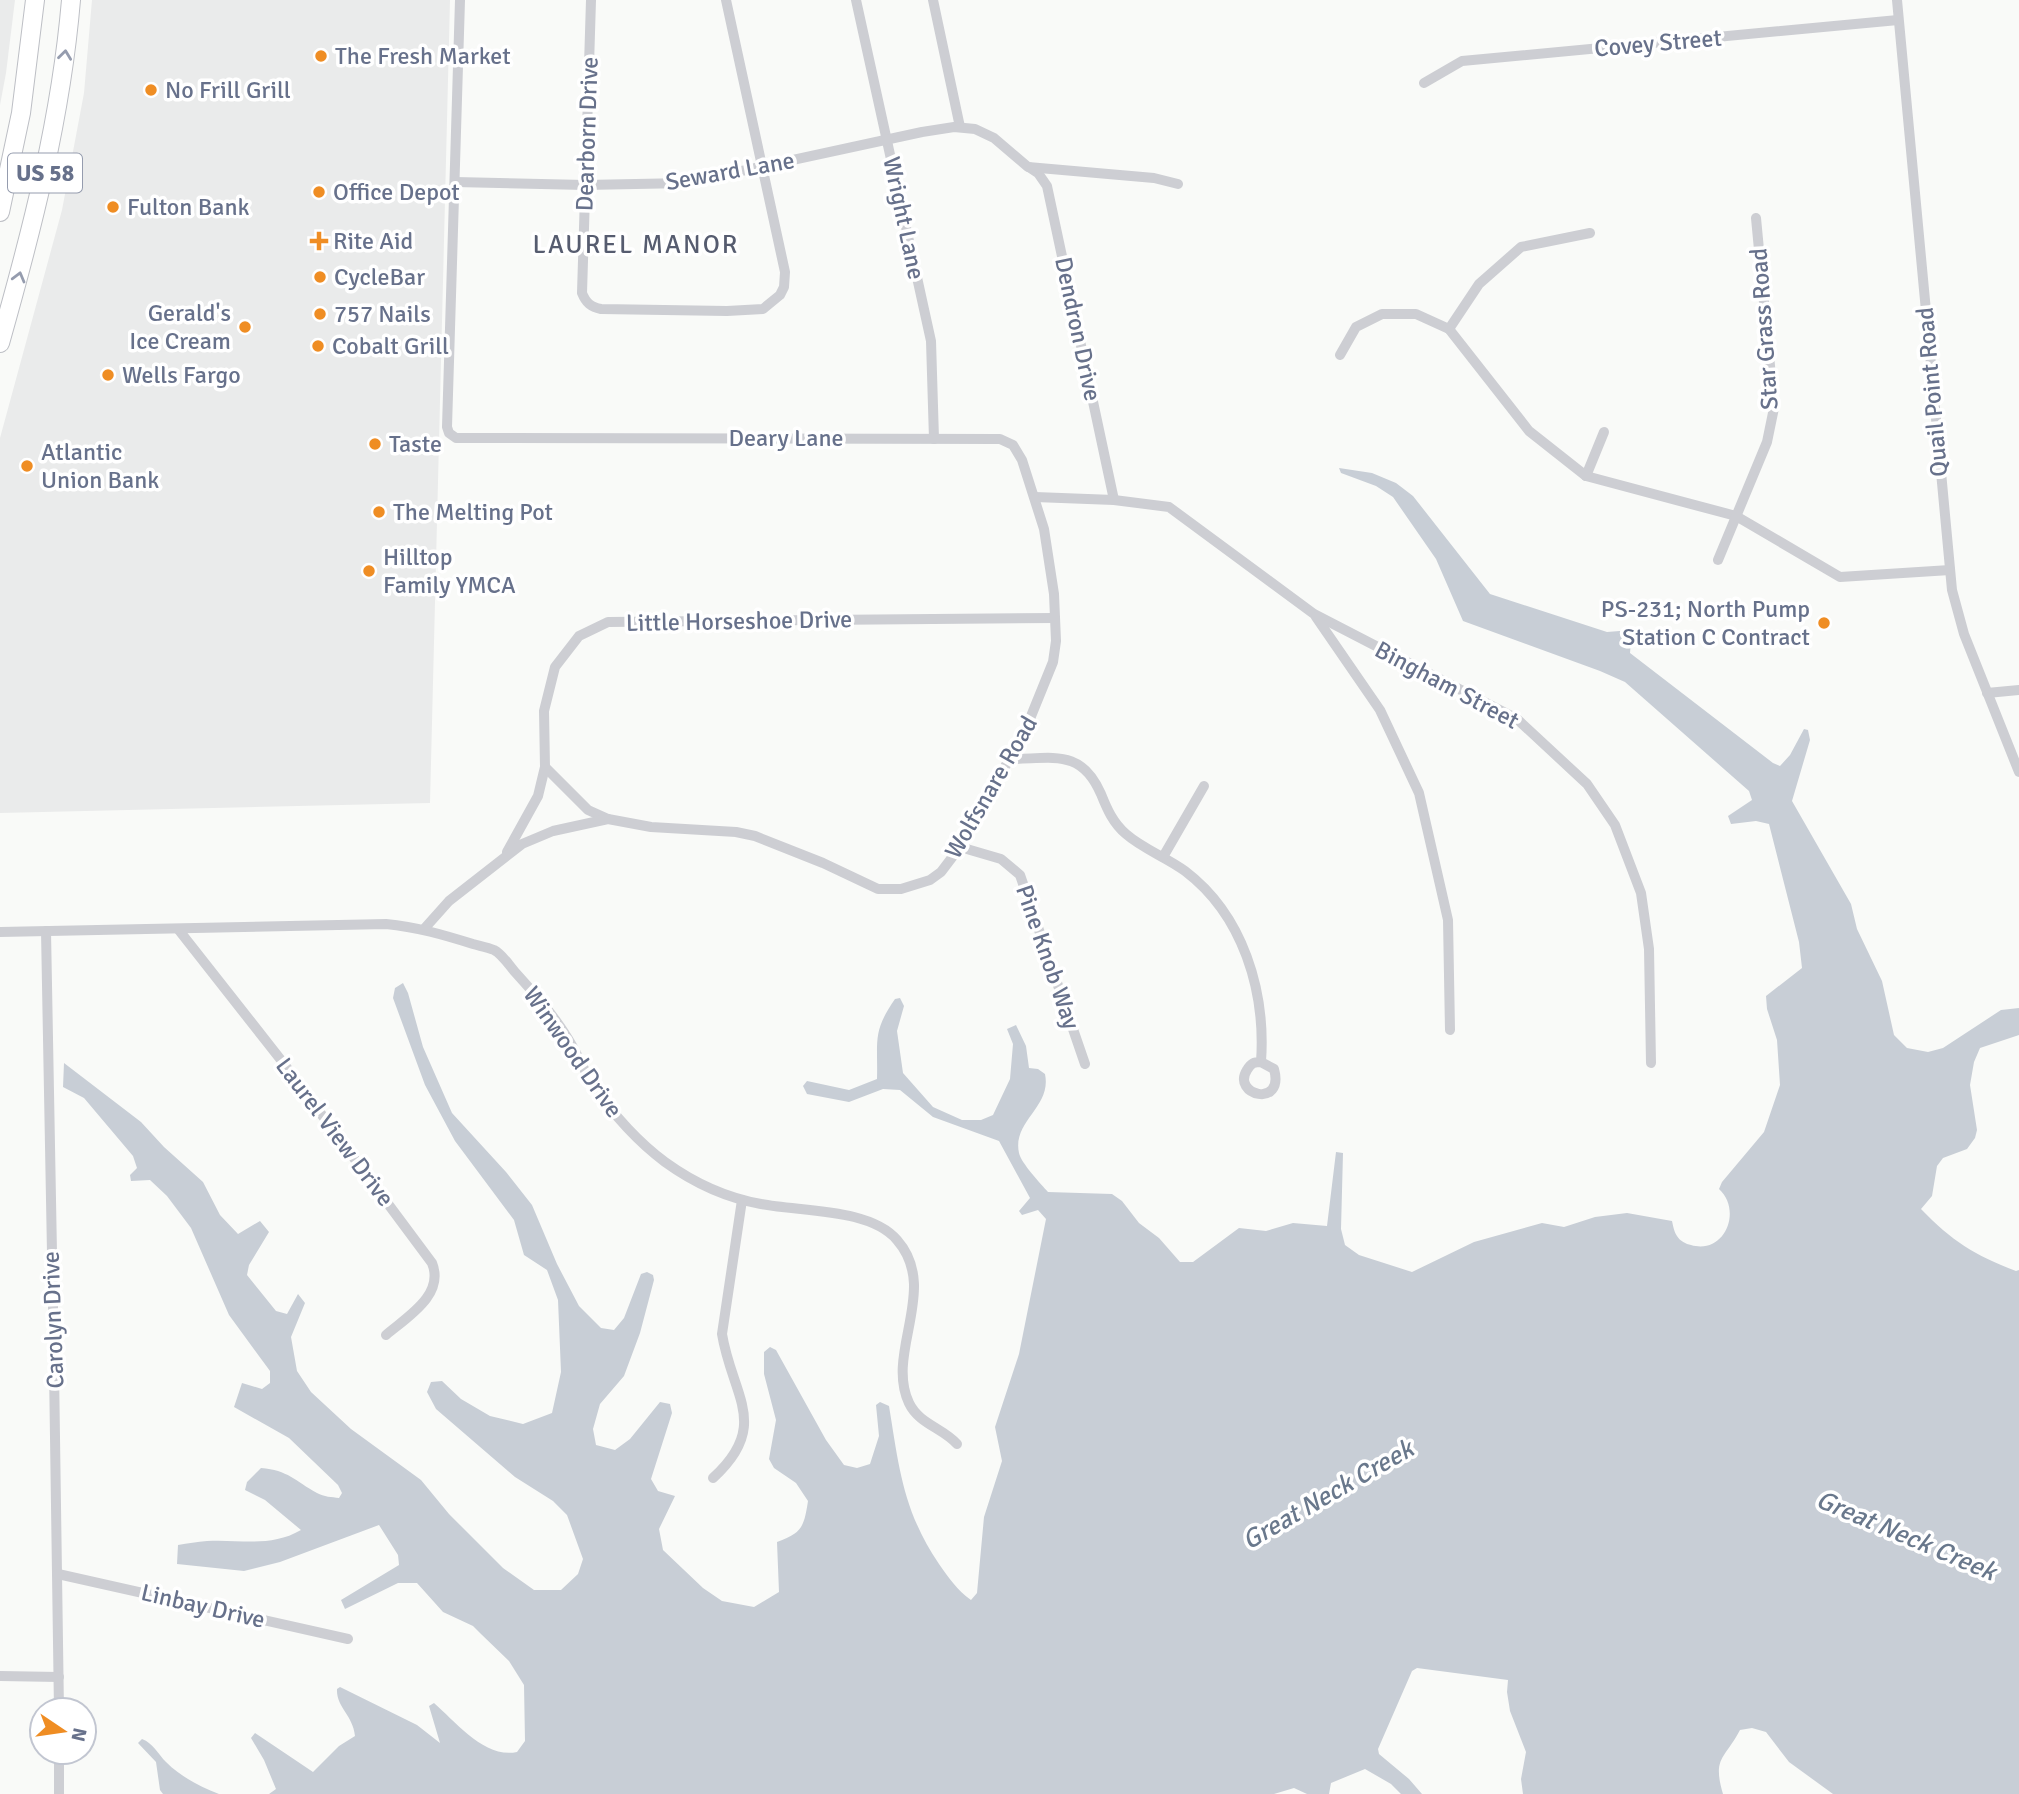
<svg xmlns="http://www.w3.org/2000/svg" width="2019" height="1794" font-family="Signika,sans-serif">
<rect width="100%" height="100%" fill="#f9faf8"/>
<g fill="#eaebeb">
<path d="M0 0H15L6 73 0 105Z"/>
<path d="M92 0H450L430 803 0 813V438L62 210 84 93Z"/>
</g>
<g fill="#c8ced6">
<path d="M1339 468 1372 473 1396 483 1413 496 1490 594 1607 632 1632 630 1630 653 1773 763 1780 766 1790 755 1804 729 1808 730 1810 740 1792 801 1851 904 1857 929 1882 981 1894 1035 1907 1048 1928 1052 1943 1048 2001 1010 2019 1008V1035L1980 1048 1974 1062 1970 1085 1977 1130 1975 1138 1967 1149 1943 1158 1937 1166 1932 1196 1921 1209C1952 1241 1974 1255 2016 1271L2019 1270V1794H1833L1789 1762 1766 1732 1752 1728 1740 1730C1725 1759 1712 1757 1723 1794H1523L1521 1779 1526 1752 1510 1711 1507 1692 1508 1680 1417 1668 1412 1671 1378 1749 1379 1754 1409 1779 1422 1794H1401L1391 1784 1365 1769 1331 1783 1329 1794H1307L1294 1788 1274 1794H269L276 1789 264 1760 251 1738 255 1733 313 1772 339 1746 355 1736C353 1715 336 1707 337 1689L340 1687 417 1725 440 1743 429 1706 434 1703C456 1722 485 1759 517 1752L525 1741 524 1685 509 1661 481 1634 473 1626 443 1612 417 1583H398L345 1609 341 1600 399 1565 398 1555 379 1525 280 1562 244 1571 177 1564 178 1545C188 1543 197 1542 207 1541 240 1539 270 1548 301 1530L265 1500 245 1490 247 1482 261 1468C288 1470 295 1481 317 1493 324 1497 332 1497 339 1498L342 1493 338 1485 289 1438 234 1407 242 1383 262 1389 270 1383V1371L229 1315 191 1228 167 1196 150 1180 131 1181 130 1175 137 1168 133 1156 84 1098 63 1087 64 1063 141 1122 164 1147 203 1182 220 1215 238 1234 260 1221 269 1232 249 1265 247 1275 276 1311 287 1314 298 1294 305 1303 291 1337 297 1371 311 1392 351 1429 421 1480 449 1514 503 1568 534 1590H561L578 1574 583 1559 567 1515 553 1501 515 1477 436 1409 427 1392 431 1382 442 1381 461 1399 490 1416 523 1424 552 1413 561 1372 558 1300 547 1270 524 1255 514 1220 455 1141 425 1085 393 998 395 988 403 983 408 993 423 1047 452 1113 506 1172 532 1205 557 1264 579 1306 601 1328 614 1330 624 1318 641 1274 647 1272 653 1275 654 1280 640 1333 624 1376 600 1404 593 1429 596 1445 615 1450 630 1439 660 1402 670 1404 672 1413 651 1479 658 1491 675 1496 659 1529 663 1550 703 1588 722 1601 754 1607 779 1592 777 1542C802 1533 804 1527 808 1501L796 1483 774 1468 769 1459 776 1420 764 1374V1352L770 1347 776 1350 826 1440 844 1465 857 1468 870 1464 879 1436 876 1405 880 1402 889 1406C899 1467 903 1511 939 1564 949 1578 957 1590 971 1600L977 1593 984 1517 1002 1461 995 1427 1019 1354 1046 1219 1038 1210 1022 1215 1019 1211 1030 1198 999 1141 933 1117 900 1090 883 1089 849 1102 807 1094 803 1086 807 1081 849 1090 877 1079C878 1041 872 1032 895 999L900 998 904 1006 897 1031 903 1073 933 1107 962 1120H981L993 1115 1010 1079 1013 1044 1007 1029 1016 1025 1026 1046 1029 1068 1038 1069 1045 1074C1052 1107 1012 1121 1019 1153 1021 1163 1041 1184 1048 1192L1112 1194 1122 1201 1139 1223 1159 1238 1180 1262H1193L1239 1228 1266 1231 1293 1223 1327 1226 1336 1152 1343 1153 1341 1229 1345 1245 1359 1255 1412 1272 1474 1242 1542 1223 1564 1227 1595 1217 1627 1213 1672 1221C1673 1225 1674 1232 1677 1236 1680 1241 1686 1244 1691 1245 1724 1255 1743 1211 1719 1189L1722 1182 1764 1132 1780 1085 1777 1040 1767 1009 1766 996 1802 968 1799 942 1769 824 1756 821 1731 824 1728 816 1752 800 1749 791 1625 682 1600 671 1463 621 1436 559 1393 497 1376 486 1341 473Z"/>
<path d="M142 1739C153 1743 158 1754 166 1762 181 1777 199 1786 219 1794H163L160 1790 156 1762 138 1743Z"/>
</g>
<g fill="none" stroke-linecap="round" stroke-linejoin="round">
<defs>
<g id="primary">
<path d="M0 212 21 113 35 0"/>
<path d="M0 343C32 230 61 118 71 0"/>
</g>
</defs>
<use href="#primary" stroke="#bdbfc5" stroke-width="20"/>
<g stroke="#cdced3" stroke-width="10">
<path d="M591 0 582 293C586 303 591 307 601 309L727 311 763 309 780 295 784 287 785 272 726 0"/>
<path d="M856 0 931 341 934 439"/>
<path d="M933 0 960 127"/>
<path d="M1897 0 1952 590 1964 634 2019 772"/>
<path d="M1424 83 1462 61 1898 20"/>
<path d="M1029 167 1038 173 1047 186 1114 500"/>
<path d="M455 182 585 185 686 183 922 132 954 127 975 129 994 138 1028 167 1154 178 1178 184"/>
<path d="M1449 329 1479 284 1521 247 1590 233"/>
<path d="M1340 355 1356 327 1382 314H1416L1449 329 1529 431 1586 476 1736 516 1840 577 1950 570"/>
<path d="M1586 476 1604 432"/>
<path d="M1035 497 1114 500 1169 507 1314 614 1517 719 1587 784 1615 825 1641 893 1649 949 1651 1063"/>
<path d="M1718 560 1767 442 1774 408 1756 218"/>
<path d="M1316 617 1380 710 1419 793 1448 920 1450 1030"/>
<path d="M1987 693 2019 690"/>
<path d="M1010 759C1053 759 1081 748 1101 794 1107 809 1113 823 1126 834 1143 849 1166 857 1185 871 1243 915 1266 991 1261 1062L1274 1069C1285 1109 1231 1095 1247 1070 1251 1063 1254 1062 1261 1062"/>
<path d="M545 767 588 810 608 819"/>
<path d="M960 847 1001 859 1020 875 1085 1064"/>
<path d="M507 852 538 796 545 767 544 711 555 667 579 636 608 622 1055 618"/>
<path d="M1163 857 1204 786"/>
<path d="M178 929 281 1060 432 1263C445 1295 407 1317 386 1335"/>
<path d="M424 929 449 901 522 844 553 831 608 819 651 827 736 832 755 836 823 863 878 889H901L930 880 941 872 960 847 1025 731 1053 662 1056 641 1054 594 1044 529 1022 460 1013 445 1000 439 456 438 449 433 447 427 460 0"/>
<path d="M46 931C50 1191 57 1450 59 1710"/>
<path d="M0 932 386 924C417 927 444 935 473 944 480 946 487 947 494 950 502 954 509 965 515 972 533 992 551 1012 565 1034 576 1050 583 1069 593 1085 613 1114 637 1141 665 1162 694 1183 727 1198 761 1204 801 1212 870 1208 897 1240 940 1289 885 1352 909 1403 919 1424 943 1428 957 1444"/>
<path d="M713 1478C771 1425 732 1396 722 1334L742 1200"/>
<path d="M58 1574 348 1639"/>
<path d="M0 1676 59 1677"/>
<path d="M59 1752V1794"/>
</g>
<use href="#primary" stroke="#fff" stroke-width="18"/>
</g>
<defs><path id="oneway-chevron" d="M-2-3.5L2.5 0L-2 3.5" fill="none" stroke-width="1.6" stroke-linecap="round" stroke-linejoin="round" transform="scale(1.75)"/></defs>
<g stroke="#959cae">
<use href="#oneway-chevron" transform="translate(65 55) rotate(-83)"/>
<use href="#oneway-chevron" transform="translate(19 277) rotate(-75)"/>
</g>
<g fill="#ef8d23" stroke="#fff" stroke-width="2.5">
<circle cx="321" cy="56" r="7"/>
<circle cx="151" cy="90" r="7"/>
<circle cx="319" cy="192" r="7"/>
<circle cx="113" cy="207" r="7"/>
<path d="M315.5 230.5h7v7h7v7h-7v7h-7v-7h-7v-7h7z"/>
<circle cx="320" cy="277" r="7"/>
<circle cx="320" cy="314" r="7"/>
<circle cx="245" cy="327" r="7"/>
<circle cx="318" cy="346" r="7"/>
<circle cx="108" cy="375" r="7"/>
<circle cx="375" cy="444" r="7"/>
<circle cx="27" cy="466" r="7"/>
<circle cx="379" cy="512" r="7"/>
<circle cx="369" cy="571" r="7"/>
<circle cx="1824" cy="623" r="7"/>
</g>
<g text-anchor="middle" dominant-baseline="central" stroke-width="7" stroke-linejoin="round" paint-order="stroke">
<rect fill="#fff" stroke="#959cae" stroke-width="2" x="8" y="153.5" width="74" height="39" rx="5"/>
<g font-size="23" font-weight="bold" fill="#67718b">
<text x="45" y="173">US 58</text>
</g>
<g font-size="24" fill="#67718b" stroke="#fff">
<text transform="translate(1658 43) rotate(-5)">Covey Street</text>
<text transform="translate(587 134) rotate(-88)">Dearborn Drive</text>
<text transform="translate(730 171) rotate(-10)">Seward Lane</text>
<text transform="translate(904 218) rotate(78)">Wright Lane</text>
<text transform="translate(1078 329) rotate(78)">Dendron Drive</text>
<text transform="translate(1764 329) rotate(-94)">Star Grass Road</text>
<text transform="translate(1932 392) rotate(-95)">Quail Point Road</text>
<text x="786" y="438">Deary Lane</text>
<text transform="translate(739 621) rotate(-1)">Little Horseshoe Drive</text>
<text transform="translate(1447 685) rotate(28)">Bingham Street</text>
<text transform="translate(991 787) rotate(-60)">Wolfsnare Road</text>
<text transform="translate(1048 957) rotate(71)">Pine Knob Way</text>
<text transform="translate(573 1052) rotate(55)">Winwood Drive</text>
<text transform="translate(335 1132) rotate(53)">Laurel View Drive</text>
<text transform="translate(53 1320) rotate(-92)">Carolyn Drive</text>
<text transform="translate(203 1606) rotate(13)">Linbay Drive</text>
</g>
<g font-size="24" fill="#67718b" stroke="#fff" text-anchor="start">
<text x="335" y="56">The Fresh Market</text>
<text x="165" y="90">No Frill Grill</text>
<text x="333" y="192">Office Depot</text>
<text x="127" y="207">Fulton Bank</text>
<text x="333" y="241">Rite Aid</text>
<text x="334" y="277">CycleBar</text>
<text x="231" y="313" text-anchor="end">Gerald's<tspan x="231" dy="28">Ice Cream</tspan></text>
<text x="334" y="314">757 Nails</text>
<text x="332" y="346">Cobalt Grill</text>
<text x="122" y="375">Wells Fargo</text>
<text x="389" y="444">Taste</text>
<text x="41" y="452">Atlantic<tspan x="41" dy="28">Union Bank</tspan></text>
<text x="393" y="512">The Melting Pot</text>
<text x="383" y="557">Hilltop<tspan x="383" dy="28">Family YMCA</tspan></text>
<text x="1810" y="609" text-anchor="end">PS-231; North Pump<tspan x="1810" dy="28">Station C Contract</tspan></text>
</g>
<g font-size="26" letter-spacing="2" fill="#565c6f" stroke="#fff">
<text x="636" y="245">LAUREL MANOR</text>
</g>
<g font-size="26" font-style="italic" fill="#69788c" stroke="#fff">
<text transform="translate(1328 1495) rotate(-30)">Great Neck Creek</text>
<text transform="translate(1906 1536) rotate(23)">Great Neck Creek</text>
</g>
</g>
<g transform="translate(63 1731) rotate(103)"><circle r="33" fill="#ffffff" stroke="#c2c6d1" stroke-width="2"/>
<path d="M0-5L12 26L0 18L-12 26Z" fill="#ef8d23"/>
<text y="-10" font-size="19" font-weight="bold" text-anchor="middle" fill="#67718b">N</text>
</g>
</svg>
